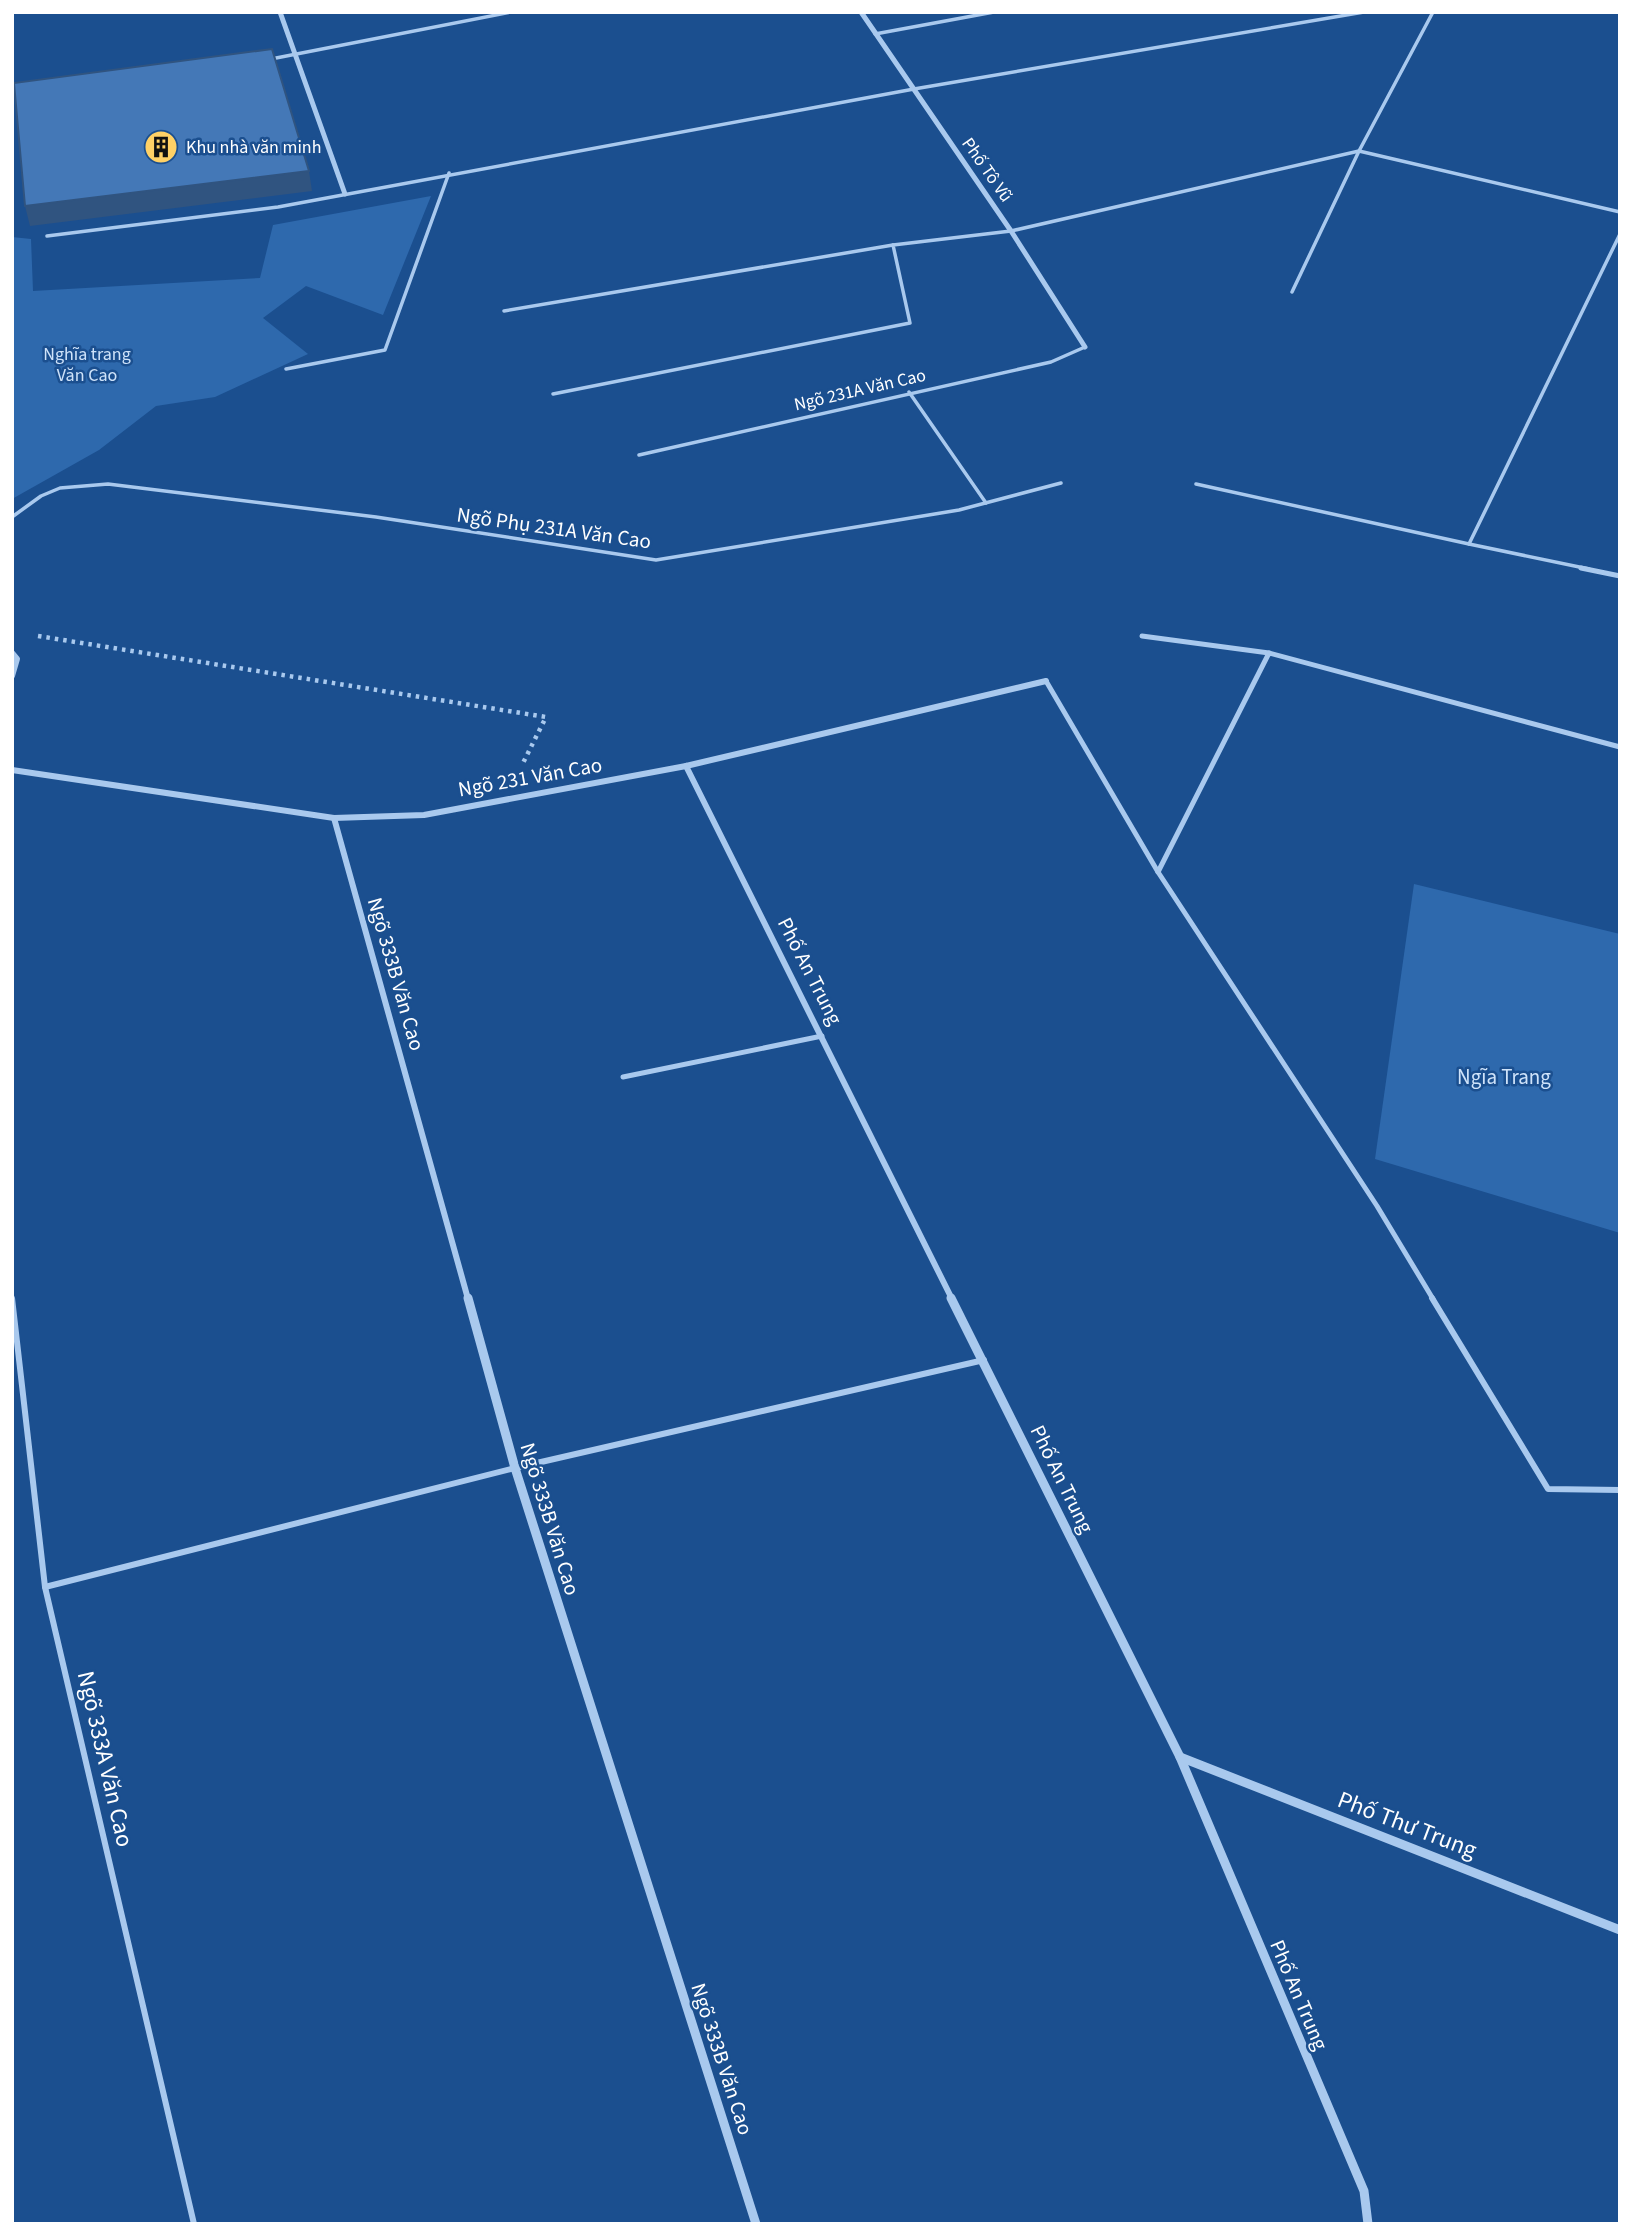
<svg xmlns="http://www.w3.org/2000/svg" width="1632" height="2236" font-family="'Source Sans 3',sans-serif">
<rect width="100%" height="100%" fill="#1b4f8f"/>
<g fill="#2e69ad">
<path d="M431 196 383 315 306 286 263 318 308 354 215 397 156 406 99 450 12 499V237L31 239 33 291 260 278 273 225Z"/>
<path d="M1414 884 1620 934V1233L1375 1159Z"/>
</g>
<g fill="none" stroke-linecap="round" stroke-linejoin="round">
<path stroke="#a9c9ee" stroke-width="4.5" stroke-dasharray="3.5 5" stroke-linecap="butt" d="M38 636 546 717 522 765"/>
<g stroke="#a9c9ee" stroke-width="3.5">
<path d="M875 34 994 12"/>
<path d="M271 59 511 12"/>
<path d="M47 236 278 207 914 89 1364 12"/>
<path d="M1292 292 1359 151 1433 12"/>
<path d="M504 311 893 245"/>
<path d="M286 369 385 350 449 173"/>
<path d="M909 392 986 503"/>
<path d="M553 394 910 323 893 245 1011 231 1359 151 1620 212"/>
<path d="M639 455 1051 362 1085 347"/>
<path d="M1196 484 1469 544"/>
<path d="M12 517 41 496 60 488 108 484 376 517 656 560 959 510 1061 483"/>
<path d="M1589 569 1469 544 1620 234"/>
</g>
<g stroke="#a9c9ee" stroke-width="5">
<path d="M1581 568 1620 576"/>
<path d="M1142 636 1269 653 1620 747"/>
<path d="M1046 681 1158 872 1377 1206 1433 1299"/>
<path d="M1158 872 1269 653"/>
<path d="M623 1077 822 1036"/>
</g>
<g stroke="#a9c9ee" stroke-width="6">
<path d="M12 1298 45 1587 194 2224"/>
<path d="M1432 1298 1548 1489 1620 1490"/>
<path d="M45 1587 515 1468 984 1360"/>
</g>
<g stroke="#a9c9ee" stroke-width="5">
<path d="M280 12 345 194"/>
<path d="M861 12 1011 231 1085 347"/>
</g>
<g stroke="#a9c9ee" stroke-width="6">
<path d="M12 653 17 659 12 676"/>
<path d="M686 766 952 1299"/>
<path d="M12 770 334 818 424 815 686 766 1046 681"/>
<path d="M334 818 468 1299"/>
</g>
<g stroke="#a9c9ee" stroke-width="9">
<path d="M468 1298 515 1468 756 2224"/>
<path d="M951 1298 1180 1757 1364 2191 1368 2224"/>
<path d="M1180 1757 1620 1930"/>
</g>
</g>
<path fill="#305480" d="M309 171 312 191 30 226 25 206Z"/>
<path fill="#4478b7" stroke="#305480" stroke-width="2" d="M272 49 309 171 25 206 14 83Z"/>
<defs>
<symbol id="building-disc" viewBox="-11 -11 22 22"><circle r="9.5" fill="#ffd166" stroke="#1b4f8f"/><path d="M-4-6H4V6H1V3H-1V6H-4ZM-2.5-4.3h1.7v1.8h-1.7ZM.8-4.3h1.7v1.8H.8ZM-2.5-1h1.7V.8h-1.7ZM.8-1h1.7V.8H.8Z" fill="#111"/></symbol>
</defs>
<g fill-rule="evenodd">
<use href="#building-disc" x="142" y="128" width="38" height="38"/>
</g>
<g text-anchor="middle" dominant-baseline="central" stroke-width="5" stroke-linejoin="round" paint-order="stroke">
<g font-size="18" fill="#fff" stroke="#1b4f8f" text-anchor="start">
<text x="186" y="147">Khu nhà văn minh</text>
</g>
<g font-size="18" fill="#fff" stroke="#1b4f8f">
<text transform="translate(987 170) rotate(55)">Phố Tô Vũ</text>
<text transform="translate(860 390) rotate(-13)">Ngõ 231A Văn Cao</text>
</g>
<g font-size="18" fill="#cfe3fa" stroke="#1b4f8f">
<text x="87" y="354">Nghĩa trang<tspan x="87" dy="21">Văn Cao</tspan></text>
</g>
<g font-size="21" fill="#fff" stroke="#1b4f8f">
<text transform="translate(554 528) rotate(8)">Ngõ Phụ 231A Văn Cao</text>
<text transform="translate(530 777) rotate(-10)">Ngõ 231 Văn Cao</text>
<text transform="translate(810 971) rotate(63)">Phố An Trung</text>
<text transform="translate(396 974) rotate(74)">Ngõ 333B Văn Cao</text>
<text transform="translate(1062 1479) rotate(64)">Phố An Trung</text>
<text transform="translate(550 1519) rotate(73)">Ngõ 333B Văn Cao</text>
<text transform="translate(1299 1995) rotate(67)">Phố An Trung</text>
<text transform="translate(722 2059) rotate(72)">Ngõ 333B Văn Cao</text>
</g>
<g font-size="21" fill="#cfe3fa" stroke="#1b4f8f">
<text x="1504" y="1077">Ngĩa Trang</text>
</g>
<g font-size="24" fill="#fff" stroke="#1b4f8f">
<text transform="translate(105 1759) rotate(77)">Ngõ 333A Văn Cao</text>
<text transform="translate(1407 1825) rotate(21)">Phố Thư Trung</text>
</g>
</g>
<rect width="1632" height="2236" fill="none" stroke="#ffffff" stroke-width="28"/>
</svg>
